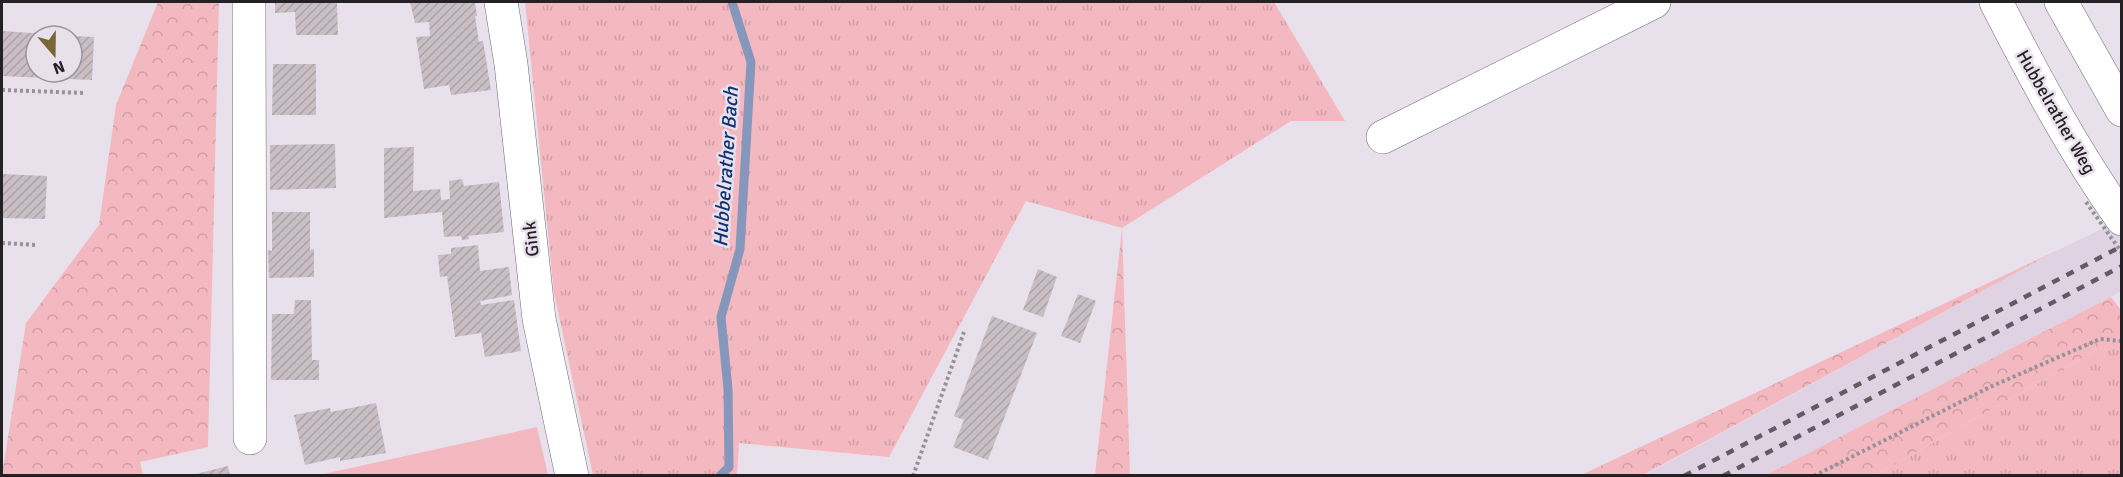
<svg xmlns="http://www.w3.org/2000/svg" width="2123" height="477" font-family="Signika,sans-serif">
<defs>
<pattern id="grass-tufts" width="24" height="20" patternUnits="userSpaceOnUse" patternTransform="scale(1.5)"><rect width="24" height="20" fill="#f4b8c0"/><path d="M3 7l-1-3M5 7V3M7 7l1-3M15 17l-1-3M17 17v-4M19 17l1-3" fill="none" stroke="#d19ea5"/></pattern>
<pattern id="forest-crowns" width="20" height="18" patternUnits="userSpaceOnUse" patternTransform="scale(1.5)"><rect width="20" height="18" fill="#f4b8c0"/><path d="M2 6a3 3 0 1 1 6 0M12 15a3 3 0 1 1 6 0" fill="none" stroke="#d19ea5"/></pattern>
<pattern id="building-hatch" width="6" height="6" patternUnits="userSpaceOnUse" patternTransform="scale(1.5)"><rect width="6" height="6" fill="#c9bec4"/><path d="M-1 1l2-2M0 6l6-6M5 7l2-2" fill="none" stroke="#aca3a8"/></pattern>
</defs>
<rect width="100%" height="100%" fill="#e8e1eb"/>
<path fill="#dfd3e3" d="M2121 220V291L2111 297 1766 475 1643 476 2058 250Z"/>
<g fill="url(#grass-tufts)">
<path d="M525 2H1274L1345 121H1291L1122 228 1026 201 889 457 739 443 737 475H593L554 293Z"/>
<path d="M2121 336V475H1876Z"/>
</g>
<g fill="url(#forest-crowns)">
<path d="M158 2H219L208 447 140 462 143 475H2L26 323 99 225 116 105Z"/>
<path d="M1122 228 1130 475H1095Z"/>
<path d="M2058 250 1643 475H1581Z"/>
<path d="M2111 297 2121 310V336L1876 475H1766Z"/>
</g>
<path fill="#f4b8c0" d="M537 427 548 475H319Z"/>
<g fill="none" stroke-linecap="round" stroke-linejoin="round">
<path stroke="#8697bc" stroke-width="9" d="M720 476 729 467 728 389 721 317 740 249 751 62 732 2"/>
</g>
<g fill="url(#building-hatch)">
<path d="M275 2H337L338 35H296L295 12 275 13Z"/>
<path d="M410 2H475L477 16H475L479 42 483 41 491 90 451 95 449 85 424 89 416 37 430 36 429 22 415 23Z"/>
<path d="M2 31 47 34V36H36V72H72V36L94 37 92 80 2 76Z"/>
<path d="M273 64H316V115H272Z"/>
<path d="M335 144 336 188 270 190V145Z"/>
<path d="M414 147 413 191 440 189 441 200 450 199 449 181 462 179 464 186 499 182 504 232 468 236 469 239 462 240 461 236 444 237 442 212 384 218V148Z"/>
<path d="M2 174 47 176 45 219 2 218Z"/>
<path d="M272 212H310V250L314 249V277L269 278 268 250 272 251Z"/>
<path d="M478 245 480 271 509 267 512 295 480 301 481 305 514 300 521 351 485 357 481 333 455 337 447 276 440 277 438 255 451 254V248Z"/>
<path d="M1038 269 1057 277 1043 317 1023 310Z"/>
<path d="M1078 294 1096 301 1080 343 1061 336Z"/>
<path d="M295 300H311L312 360H319V380H271L272 314H294Z"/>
<path d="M992 316 1037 333 988 460 953 447 964 420 954 416Z"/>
<path d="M376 403 386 453 340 461V457L305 465 294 415 330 408 331 412Z"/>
<path d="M228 466 230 476H192V475Z"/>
</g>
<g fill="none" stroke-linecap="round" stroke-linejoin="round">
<defs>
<g id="minor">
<path d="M249 2 250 438"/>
<path d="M501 2 511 64 539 319 572 476"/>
<path d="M1996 2C2034 76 2073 150 2122 219"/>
<path d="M2061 2 2122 110"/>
<path d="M1383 137 1654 2"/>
</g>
</defs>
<use href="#minor" stroke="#6f6972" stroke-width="34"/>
<g stroke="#979299" stroke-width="4" stroke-dasharray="3 3" stroke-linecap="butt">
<path d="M2 90 85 93"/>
<path d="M2 243 37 245"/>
<path d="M913 476 964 332"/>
<path d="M1814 476 1990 387 2100 339 2122 341"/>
</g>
<use href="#minor" stroke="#fff" stroke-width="33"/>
<g stroke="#615c62" stroke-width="4.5" stroke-dasharray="8 8" stroke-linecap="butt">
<path d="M1684 476 2122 246"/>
<path d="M1723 476 2122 266"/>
</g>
<path stroke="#979299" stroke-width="4" stroke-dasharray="3 3" stroke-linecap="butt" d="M2086 202 2122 253"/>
</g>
<g text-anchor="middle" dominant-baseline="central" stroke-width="5" stroke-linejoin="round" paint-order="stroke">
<g font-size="18" fill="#242125" stroke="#e8e1eb">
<text transform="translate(2056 112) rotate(60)">Hubbelrather Weg</text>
<text transform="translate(531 239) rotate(-96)">Gink</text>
</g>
<g font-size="20" font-style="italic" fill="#123278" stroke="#e8e1eb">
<text transform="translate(726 167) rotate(-86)">Hubbelrather Bach</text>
</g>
</g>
<rect width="2123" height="477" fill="none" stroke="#242125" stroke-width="6"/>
<g transform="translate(54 54) rotate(160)"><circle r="28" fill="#e8e1eb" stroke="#9a949c" stroke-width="1.5"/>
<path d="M0-4.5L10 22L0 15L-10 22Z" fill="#796735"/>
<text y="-9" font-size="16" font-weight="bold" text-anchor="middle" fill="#242125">N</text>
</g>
</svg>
